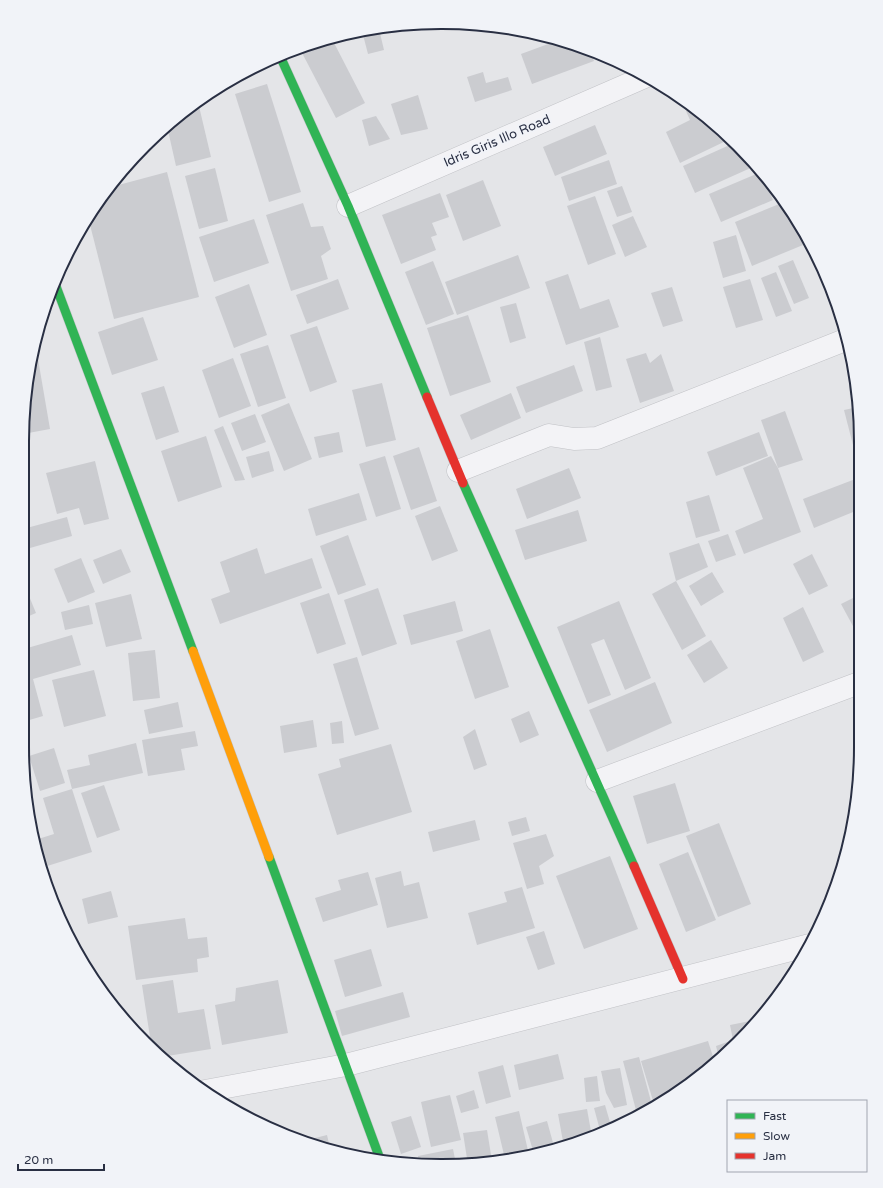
<svg xmlns="http://www.w3.org/2000/svg" width="883" height="1188" font-family="'Varela Round',sans-serif">
<rect width="100%" height="100%" fill="#e4e5e8"/>
<g fill="#cbccd0">
<path d="M416 23 417 28 393 33 391 27Z"/>
<path d="M379 29 384 50 368 54 362 31Z"/>
<path d="M331 37 365 103 336 118 300 49Z"/>
<path d="M559 40 577 44 590 50 594 61 532 84 521 54Z"/>
<path d="M483 72 486 83 508 77 512 90 475 102 467 77Z"/>
<path d="M267 84 301 192 269 202 235 94Z"/>
<path d="M418 95 428 129 401 135 391 104Z"/>
<path d="M198 102 211 157 176 166 167 126 186 109Z"/>
<path d="M692 108 718 126 730 139 680 163 666 132 690 120 686 111Z"/>
<path d="M376 116 390 139 369 146 362 120Z"/>
<path d="M595 125 607 154 555 176 543 147Z"/>
<path d="M734 143 755 166 695 193 683 166Z"/>
<path d="M609 160 617 184 569 201 561 177Z"/>
<path d="M215 168 228 221 199 229 185 176Z"/>
<path d="M167 172 199 297 114 319 88 217 93 209 111 187Z"/>
<path d="M761 172 773 200 721 222 709 194Z"/>
<path d="M483 180 501 226 463 241 446 195Z"/>
<path d="M622 186 632 212 617 217 607 191Z"/>
<path d="M440 193 449 217 432 223 437 235 431 237 436 250 401 264 382 215Z"/>
<path d="M595 196 616 254 588 265 567 206Z"/>
<path d="M784 202 791 214 803 245 752 266 735 222Z"/>
<path d="M303 203 311 227 323 226 331 249 321 256 328 279 291 291 266 215Z"/>
<path d="M633 216 647 247 625 257 612 225Z"/>
<path d="M254 219 269 263 214 282 199 237Z"/>
<path d="M736 235 746 271 723 278 713 242Z"/>
<path d="M518 255 530 288 457 315 445 282Z"/>
<path d="M793 260 809 298 794 304 778 266Z"/>
<path d="M433 261 454 314 426 325 405 272Z"/>
<path d="M776 272 792 311 776 317 761 278Z"/>
<path d="M568 274 580 309 609 299 619 327 566 345 545 282Z"/>
<path d="M338 279 349 309 307 324 296 295Z"/>
<path d="M750 279 763 320 736 328 723 287Z"/>
<path d="M249 284 267 335 234 348 215 297Z"/>
<path d="M672 287 683 321 663 327 651 293Z"/>
<path d="M516 303 526 338 510 343 500 307Z"/>
<path d="M468 315 491 382 450 396 427 328Z"/>
<path d="M143 317 158 360 112 375 98 332Z"/>
<path d="M317 326 337 382 310 392 290 335Z"/>
<path d="M600 337 612 387 596 391 584 342Z"/>
<path d="M268 345 286 398 258 407 240 354Z"/>
<path d="M646 353 650 363 661 354 674 391 640 403 626 359Z"/>
<path d="M233 358 251 406 219 418 202 370Z"/>
<path d="M38 359 50 429 23 434V414L32 360Z"/>
<path d="M851 363 857 394 850 395 847 364Z"/>
<path d="M574 365 583 391 526 413 516 387Z"/>
<path d="M382 383 396 440 366 447 352 390Z"/>
<path d="M164 386 179 432 156 440 141 393Z"/>
<path d="M511 393 521 418 471 440 460 415Z"/>
<path d="M289 403 312 459 284 471 261 415Z"/>
<path d="M858 407V448L854 449 844 410Z"/>
<path d="M785 411 803 460 778 468 761 420Z"/>
<path d="M255 414 266 442 242 451 231 423Z"/>
<path d="M223 426 245 480 235 481 214 430Z"/>
<path d="M339 432 343 452 319 458 314 437Z"/>
<path d="M759 432 768 456 716 476 707 452Z"/>
<path d="M206 436 222 487 178 502 161 451Z"/>
<path d="M419 447 437 501 411 510 393 456Z"/>
<path d="M269 451 274 471 252 478 246 457Z"/>
<path d="M385 456 401 509 376 517 359 464Z"/>
<path d="M771 456 778 468 801 532 744 554 735 531 763 519 743 468Z"/>
<path d="M95 461 109 519 84 525 79 508 57 514 46 473Z"/>
<path d="M23 462 28 490H23Z"/>
<path d="M569 468 581 498 527 519 516 489Z"/>
<path d="M858 478V510L814 528 803 499Z"/>
<path d="M359 493 367 520 316 536 308 509Z"/>
<path d="M709 495 720 531 696 538 686 502Z"/>
<path d="M440 506 458 551 432 561 415 516Z"/>
<path d="M578 510 587 541 525 560 515 530Z"/>
<path d="M67 517 72 536 23 550V529Z"/>
<path d="M728 534 736 555 716 562 708 541Z"/>
<path d="M348 535 366 585 338 595 320 546Z"/>
<path d="M699 543 708 567 676 581 669 553Z"/>
<path d="M257 548 265 574 312 558 322 588 220 624 211 599 230 592 220 562Z"/>
<path d="M121 549 131 572 103 584 93 560Z"/>
<path d="M812 554 828 586 809 595 793 564Z"/>
<path d="M81 558 95 592 68 603 54 569Z"/>
<path d="M712 572 724 592 701 606 689 586Z"/>
<path d="M22 579 36 613 22 619Z"/>
<path d="M676 581 706 636 682 650 652 594Z"/>
<path d="M378 588 397 644 362 656 344 600Z"/>
<path d="M329 593 346 644 317 654 300 603Z"/>
<path d="M131 594 142 639 106 647 95 603Z"/>
<path d="M859 595V625L854 628 841 604Z"/>
<path d="M455 601 463 631 411 645 403 615Z"/>
<path d="M619 601 651 678 625 690 604 639 591 644 611 695 588 704 557 627Z"/>
<path d="M89 605 93 624 65 630 61 612Z"/>
<path d="M803 607 824 652 803 662 783 618Z"/>
<path d="M490 629 509 687 475 699 456 641Z"/>
<path d="M72 635 81 665 33 679 43 716 26 721 22 715V666L28 664 24 649Z"/>
<path d="M711 640 728 668 704 683 687 655Z"/>
<path d="M155 650 160 698 133 701 128 653Z"/>
<path d="M357 657 379 729 355 736 333 664Z"/>
<path d="M94 670 106 716 64 727 52 680Z"/>
<path d="M655 682 672 723 607 752 589 710Z"/>
<path d="M178 702 183 727 149 734 144 710Z"/>
<path d="M529 711 539 735 520 743 511 719Z"/>
<path d="M860 719V729L857 720Z"/>
<path d="M313 720 317 747 284 753 280 726Z"/>
<path d="M342 721 344 743 332 744 330 723Z"/>
<path d="M475 729 487 765 474 770 463 737Z"/>
<path d="M195 731 198 746 181 749 185 770 148 776 142 740Z"/>
<path d="M136 743 143 773 72 789 67 770 90 765 88 755Z"/>
<path d="M391 744 412 812 337 835 318 774 341 767 339 759Z"/>
<path d="M54 748 65 783 40 791 29 756Z"/>
<path d="M675 783 690 831 647 844 633 796Z"/>
<path d="M104 785 120 830 97 838 81 793Z"/>
<path d="M72 789 92 852 44 867 35 840 54 834 43 798Z"/>
<path d="M526 817 530 831 512 836 508 822Z"/>
<path d="M475 820 480 840 433 852 428 832Z"/>
<path d="M719 823 751 904 718 917 686 836Z"/>
<path d="M546 834 554 856 539 866 544 884 527 889 513 843Z"/>
<path d="M688 852 716 920 686 932 659 864Z"/>
<path d="M610 856 638 929 584 949 556 876Z"/>
<path d="M401 871 404 886 419 882 428 918 387 928 375 878Z"/>
<path d="M368 872 378 905 323 922 315 898 341 890 338 880Z"/>
<path d="M522 887 535 928 477 945 468 913 507 902 504 892Z"/>
<path d="M111 891 118 917 88 924 82 899Z"/>
<path d="M185 918 188 939 207 937 209 957 197 959 198 972 136 980 128 926Z"/>
<path d="M544 931 555 964 538 970 526 937Z"/>
<path d="M371 949 382 986 345 997 334 960Z"/>
<path d="M173 980 178 1013 204 1009 211 1049 161 1057 152 1050 142 985Z"/>
<path d="M278 980 288 1033 222 1045 215 1005 235 1001 236 988Z"/>
<path d="M403 992 410 1017 342 1036 335 1011Z"/>
<path d="M755 1020V1024L719 1058 716 1046 733 1040 730 1025Z"/>
<path d="M708 1041 715 1063 697 1079 654 1104 641 1061Z"/>
<path d="M558 1054 564 1079 519 1090 514 1065Z"/>
<path d="M639 1057 652 1105 637 1114 623 1061Z"/>
<path d="M503 1065 511 1097 486 1104 478 1072Z"/>
<path d="M620 1068 627 1105 614 1108 606 1093 601 1071Z"/>
<path d="M597 1076 600 1101 586 1102 584 1078Z"/>
<path d="M474 1090 479 1108 461 1113 456 1096Z"/>
<path d="M450 1095 461 1140 431 1147 421 1102Z"/>
<path d="M605 1105 612 1129 601 1134 594 1108Z"/>
<path d="M587 1109 592 1137 564 1147 558 1114Z"/>
<path d="M519 1111 529 1155 505 1159 495 1117Z"/>
<path d="M411 1116 421 1147 401 1154 391 1122Z"/>
<path d="M547 1121 555 1150 534 1154 526 1127Z"/>
<path d="M487 1130 492 1161 468 1165 463 1133Z"/>
<path d="M327 1135 330 1148 307 1140Z"/>
<path d="M453 1149 456 1164 419 1162 418 1156Z"/>
</g>
<g fill="none" stroke-linecap="round" stroke-linejoin="round">
<defs>
<g id="street">
<path d="M348 206 647 76"/>
<path d="M458 471 549 435 574 439 597 438 845 340"/>
<path d="M597 781 859 683"/>
<path d="M205 1091 346 1065 810 945"/>
</g>
<g id="fast">
<path d="M280 56 348 206 427 397"/>
<path d="M54 281 193 651"/>
<path d="M463 483 634 866"/>
<path d="M269 857 380 1159"/>
</g>
<path id="slow" d="M193 651 269 857"/>
<g id="jam">
<path d="M427 397 463 483"/>
<path d="M634 866 683 979"/>
</g>
</defs>
<use href="#street" stroke="#c1c2c6" stroke-width="23"/>
<use href="#fast" stroke="#c1c2c6" stroke-width="10"/>
<use href="#slow" stroke="#c1c2c6" stroke-width="10"/>
<use href="#jam" stroke="#c1c2c6" stroke-width="10"/>
<use href="#street" stroke="#f3f3f6" stroke-width="22"/>
<use href="#fast" stroke="#30b455" stroke-width="9"/>
<use href="#slow" stroke="#ff9f0a" stroke-width="9"/>
<use href="#jam" stroke="#e5322d" stroke-width="9"/>
</g>
<g text-anchor="middle" dominant-baseline="central" stroke-width="4" stroke-linejoin="round" paint-order="stroke">
<g font-size="13" fill="#292f43" stroke="#f1f3f8">
<text transform="translate(497 141) rotate(-23)">Idris Giris Illo Road</text>
</g>
</g>
<path d="M0 0H883V1188H0ZM441 29H442A412 412 0 0 1 854 441V747A412 412 0 0 1 442 1159H441A412 412 0 0 1 29 747V441A412 412 0 0 1 441 29Z" fill="#f1f3f8" fill-rule="evenodd"/>
<path fill="none" stroke="#292f43" stroke-width="2" d="M441 29H442A412 412 0 0 1 854 441V747A412 412 0 0 1 442 1159H441A412 412 0 0 1 29 747V441A412 412 0 0 1 441 29Z"/>
<rect x="727" y="1100" width="140" height="72" fill="#f1f3f8" stroke="#a1a5b0"/>
<rect x="735" y="1113" width="20" height="6" fill="#30b455" stroke="#a1a5b0"/>
<text x="763" y="1120" font-size="12" fill="#292f43">Fast</text>
<rect x="735" y="1133" width="20" height="6" fill="#ff9f0a" stroke="#a1a5b0"/>
<text x="763" y="1140" font-size="12" fill="#292f43">Slow</text>
<rect x="735" y="1153" width="20" height="6" fill="#e5322d" stroke="#a1a5b0"/>
<text x="763" y="1160" font-size="12" fill="#292f43">Jam</text>
<path d="M18 1164v6h86v-6" fill="none" stroke="#292f43" stroke-width="2"/>
<text x="24" y="1164" font-size="12" fill="#292f43" stroke="#f1f3f8" stroke-width="3" paint-order="stroke">20 m</text>
</svg>
